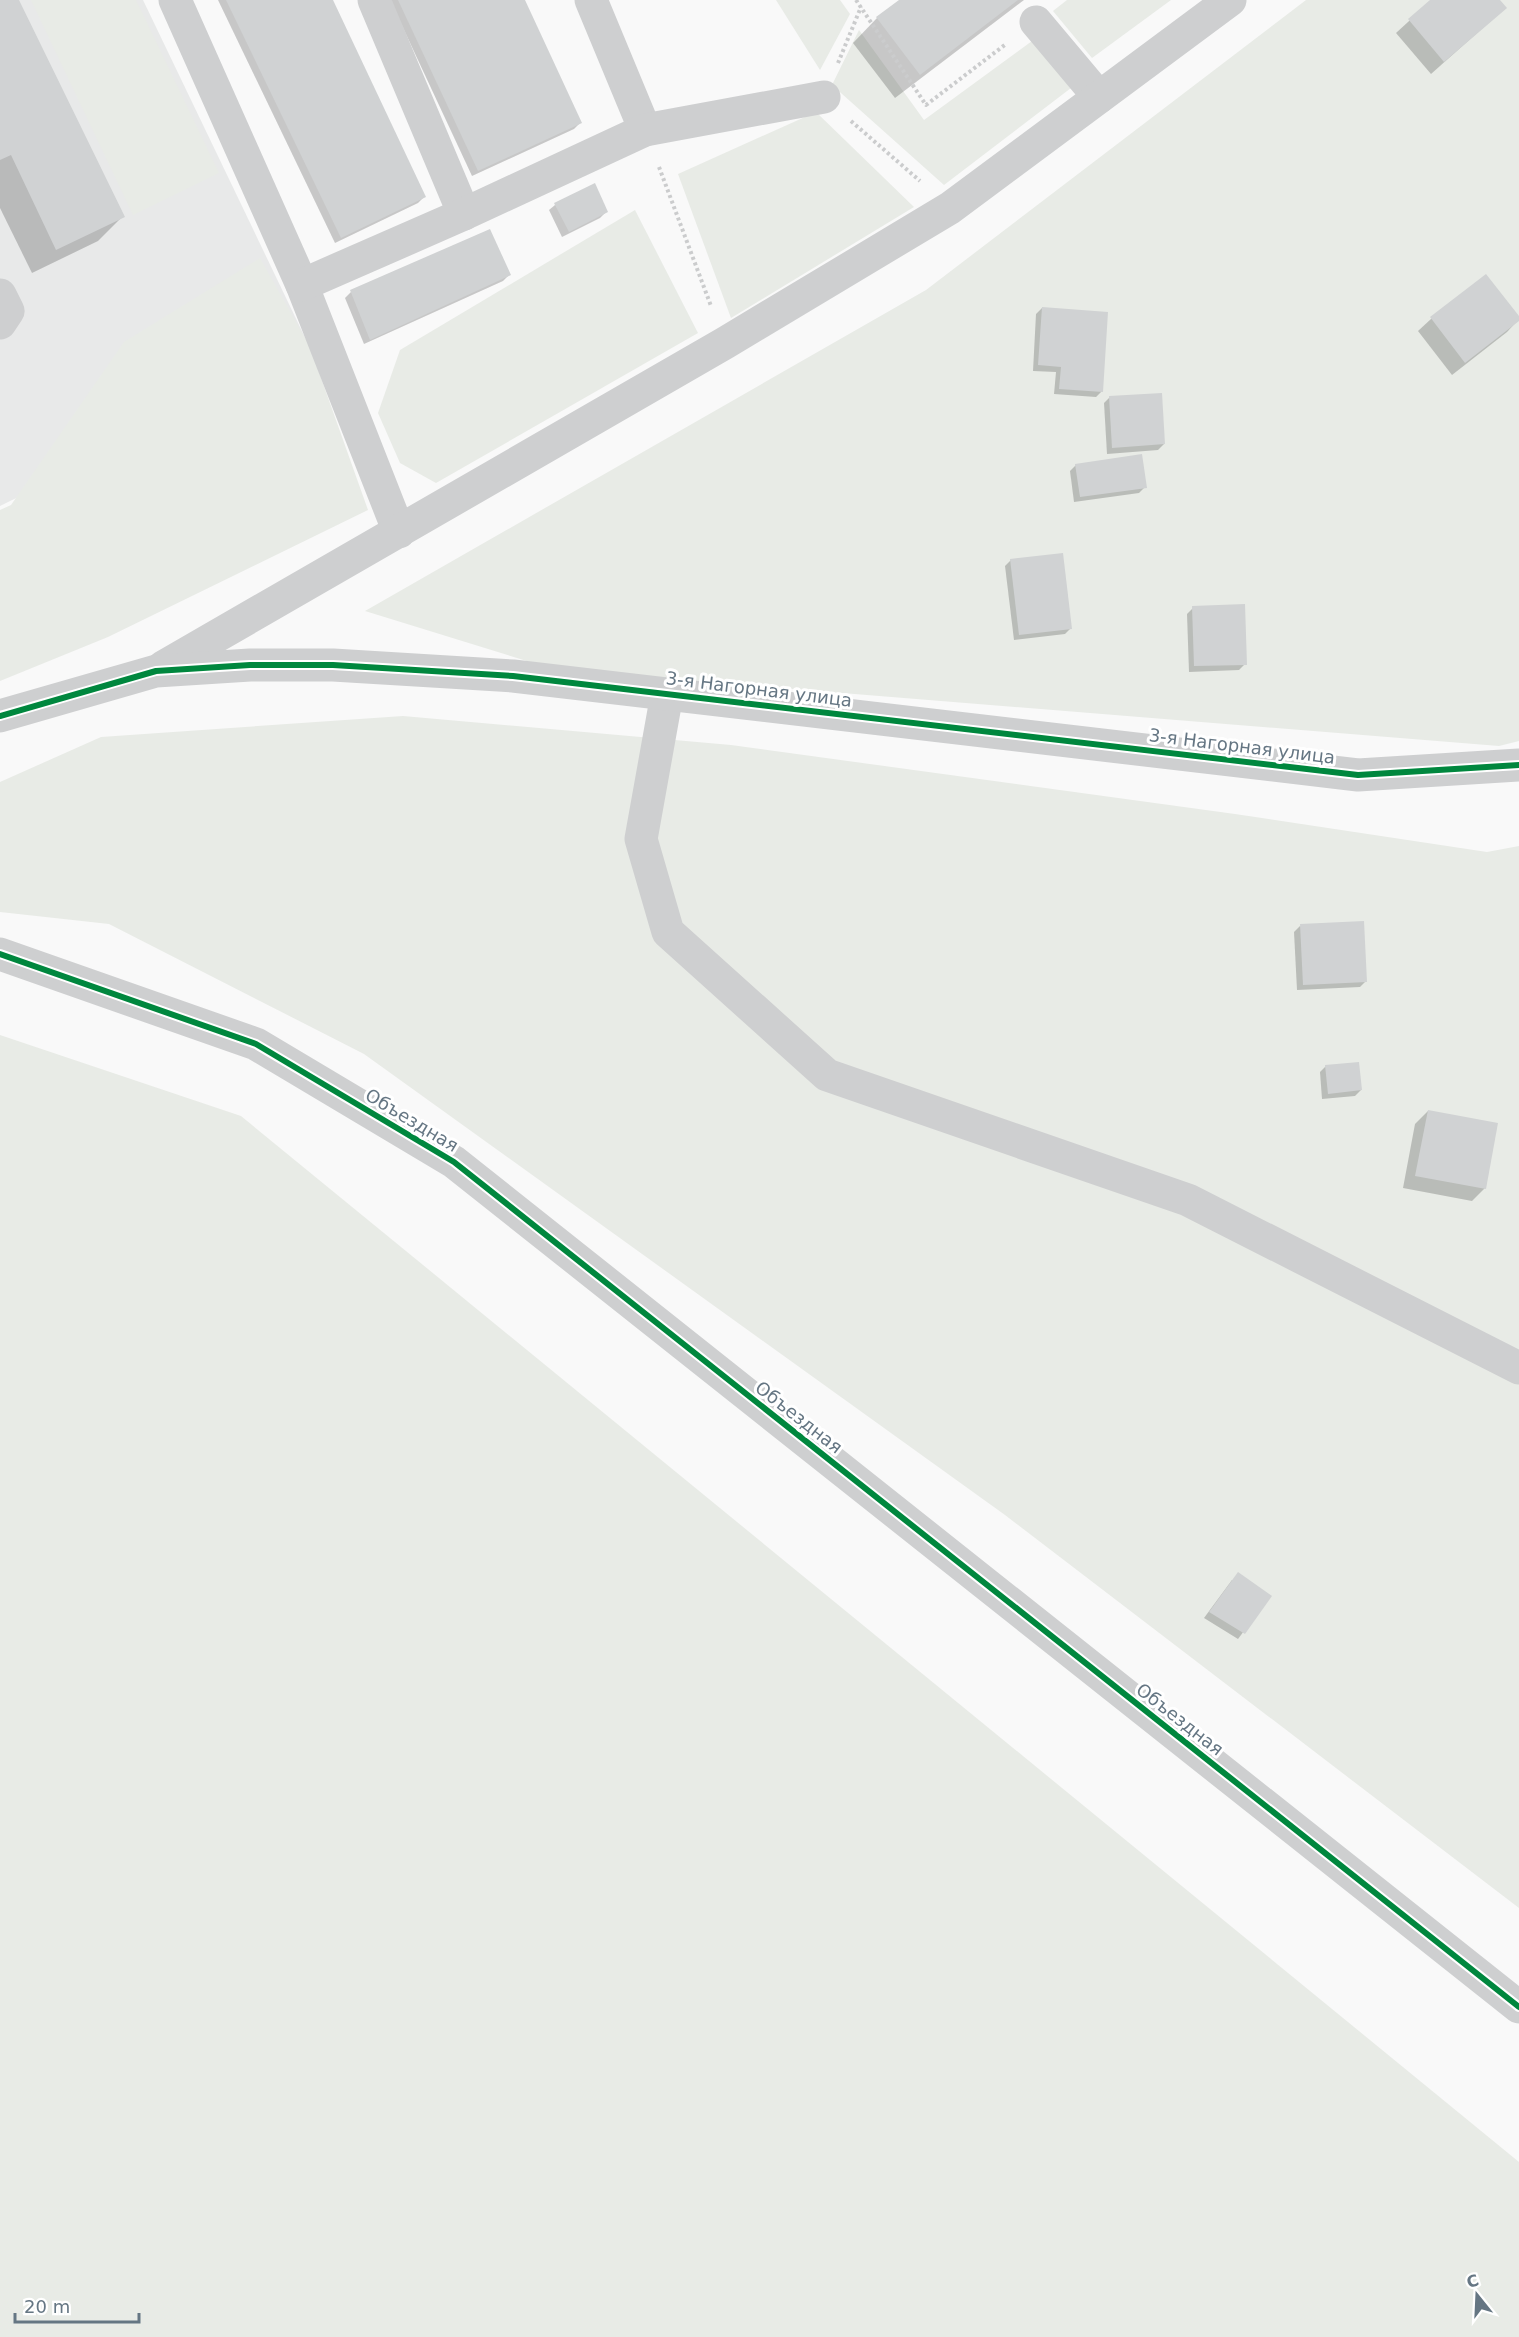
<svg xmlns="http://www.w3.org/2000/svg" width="1519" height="2337" font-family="'DejaVu Sans',sans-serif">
<rect width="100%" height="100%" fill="#f9f9f9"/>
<path fill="#e8e9e9" d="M0 0H143L312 352 0 506Z"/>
<g fill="#e8ebe6">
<path d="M31 0H136L219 173 133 215Z"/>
<path d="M776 0H840L850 14 820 70Z"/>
<path d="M1067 0H1171L1092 58 1053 11Z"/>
<path d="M1306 0H1519V741L1499 746 556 670 365 611 926 290Z"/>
<path d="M859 30 924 120 1032 41 1071 88 944 185 832 85Z"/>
<path d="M816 112 914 207 731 318 678 174Z"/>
<path d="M635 210 698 333 436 483 400 463 378 413 400 350Z"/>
<path d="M260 258 310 347 368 510 108 637 0 681V510L11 505 124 342Z"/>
<path d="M403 716 731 745 1235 814 1487 852 1519 846V1908L1005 1515 364 1054 109 924 0 912V782L101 737Z"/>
<path d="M0 1035 241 1116 1519 2162V2337H0Z"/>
</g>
<g fill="#0003">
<path d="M0 0H18L123 216 98 241 32 273 0 208Z"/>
<path d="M218 0H331L424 197 418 203 335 243Z"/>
<path d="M390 0H523L580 123 574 129 472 176Z"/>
<path d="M901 0H1024L895 98 853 43 877 18Z"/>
<path d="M1432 0H1498L1505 8 1431 74 1396 33Z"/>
<path d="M555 205 606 212 600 218 562 237 549 210Z"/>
<path d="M489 231 509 275 503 281 364 344 345 298 351 292Z"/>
<path d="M1485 276 1519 319 1507 332 1452 375 1418 331 1431 319Z"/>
<path d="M1042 308 1102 391 1096 397 1054 394 1056 372 1033 371 1036 314Z"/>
<path d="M1110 397 1164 444 1158 450 1107 454 1104 403Z"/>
<path d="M1076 465 1145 487 1139 493 1074 502 1070 471Z"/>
<path d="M1011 560 1071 628 1065 634 1014 640 1005 566Z"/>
<path d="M1193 608 1245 664 1239 670 1189 672 1187 614Z"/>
<path d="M1300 926 1366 981 1360 987 1297 990 1294 932Z"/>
<path d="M1326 1066 1361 1090 1355 1096 1322 1099 1320 1072Z"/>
<path d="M1428 1111 1485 1188 1472 1201 1403 1188 1415 1124Z"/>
<path d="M1232 1580 1270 1596 1238 1639 1204 1618Z"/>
</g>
<g fill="#d0d2d3">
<path d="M0 0H19L125 217 56 250 11 155 0 160Z"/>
<path d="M226 0H333L426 197 341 238Z"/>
<path d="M398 0H525L582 123 478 171Z"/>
<path d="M899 0H1018L920 75 876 17Z"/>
<path d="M1430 0H1500L1507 8 1444 62 1408 19Z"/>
<path d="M595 183 608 212 569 232 554 203Z"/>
<path d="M490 229 511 275 370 340 350 290Z"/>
<path d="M1486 274 1519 316V321L1465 363 1430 317Z"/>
<path d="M1042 307 1108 312 1103 392 1059 389 1061 367 1038 365Z"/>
<path d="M1162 393 1165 444 1112 448 1109 396Z"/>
<path d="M1142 454 1147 488 1080 497 1075 464Z"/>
<path d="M1063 553 1072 629 1019 635 1010 559Z"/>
<path d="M1245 604 1247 665 1194 666 1192 606Z"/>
<path d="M1364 921 1367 982 1303 985 1300 924Z"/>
<path d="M1359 1062 1362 1090 1328 1094 1325 1065Z"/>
<path d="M1428 1110 1498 1123 1486 1189 1415 1176Z"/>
<path d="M1238 1572 1272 1596 1245 1634 1209 1612Z"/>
</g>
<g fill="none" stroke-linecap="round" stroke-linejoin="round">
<g stroke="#cbcccd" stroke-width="4" stroke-dasharray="3 3" stroke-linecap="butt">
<path d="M856 0 926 105 1006 44"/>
<path d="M838 63 861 7"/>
<path d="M851 121 920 181"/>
<path d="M659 167 711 306"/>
</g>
<g stroke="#cecfd0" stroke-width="33">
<path d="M175 0 302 285 399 532"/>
<path d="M374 0 464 214"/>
<path d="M591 0 645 130"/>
<path d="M1036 22 1099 97"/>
<path d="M302 285 464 214 645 130 824 97"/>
<path d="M0 295 8 311 0 323"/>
<path d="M163 667 725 343 950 208 1230 0"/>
<path d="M667 694 641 839 668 932 827 1075 1188 1200 1519 1368"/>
<path d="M0 716 156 671 250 665H333L513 676 1358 775 1519 765"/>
<path d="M0 954 256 1044 454 1162 1519 2007"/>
</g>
<defs>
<g id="cycleway">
<path d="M0 716 156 671 250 665H333L513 676 1358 775 1519 765"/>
<path d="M0 954 256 1044 454 1162 1519 2007"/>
</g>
</defs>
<use href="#cycleway" stroke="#fff" stroke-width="10"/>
<use href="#cycleway" stroke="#00873e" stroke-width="6"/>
</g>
<g text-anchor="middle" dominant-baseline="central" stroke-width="6" stroke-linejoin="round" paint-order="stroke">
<g font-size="18" fill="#657683" stroke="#fff">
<text transform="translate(759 689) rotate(7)">3-я Нагорная улица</text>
<text transform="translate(1242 746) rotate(7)">3-я Нагорная улица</text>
<text transform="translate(412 1120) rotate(31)">Объездная</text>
<text transform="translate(799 1417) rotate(38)">Объездная</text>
<text transform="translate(1180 1719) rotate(38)">Объездная</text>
</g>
</g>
<g transform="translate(1477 2295) rotate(342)" stroke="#ffffff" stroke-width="4.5" paint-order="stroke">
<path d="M0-4.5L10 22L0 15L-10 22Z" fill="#657683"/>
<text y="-9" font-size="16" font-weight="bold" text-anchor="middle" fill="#657683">С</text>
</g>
<path d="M15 2313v9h124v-9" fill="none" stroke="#657683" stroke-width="3"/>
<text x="24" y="2313" font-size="18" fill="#657683" stroke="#ffffff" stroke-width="4.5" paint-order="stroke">20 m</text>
</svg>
